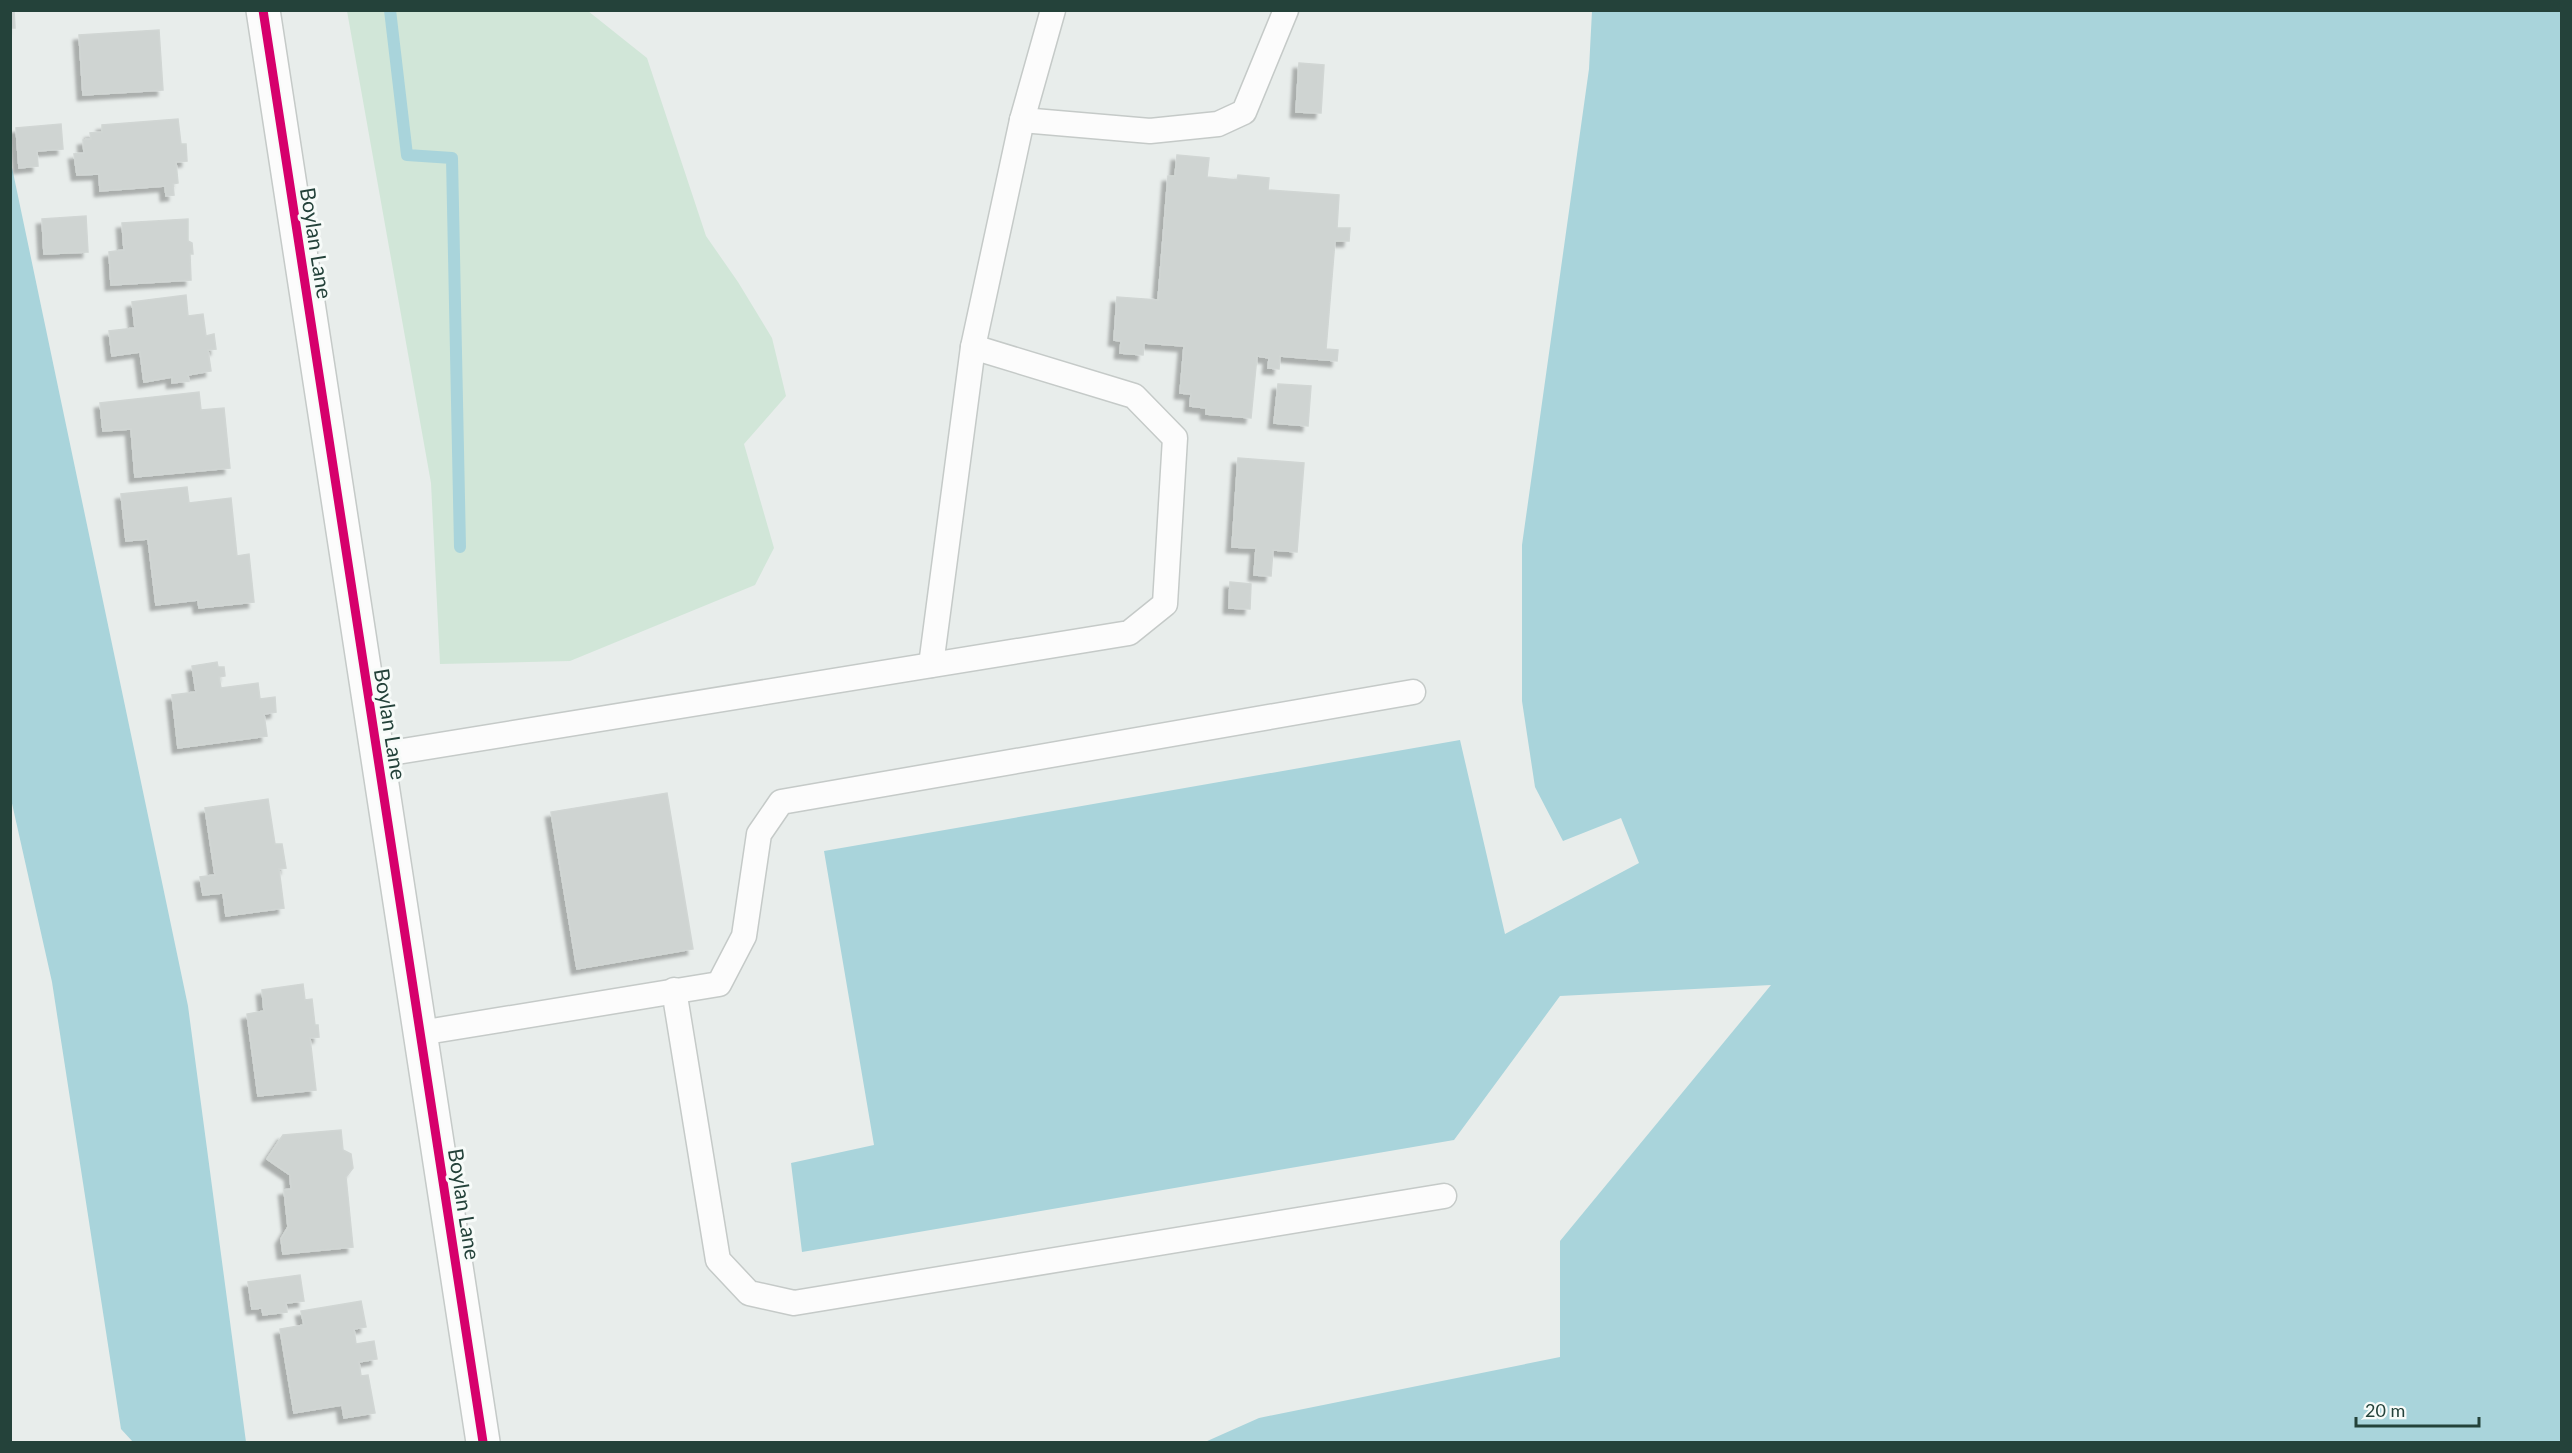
<svg xmlns="http://www.w3.org/2000/svg" width="2572" height="1453" font-family="Lato,sans-serif">
<defs>
<filter id="shadow"><feDropShadow dx="-5.5" dy="5.5" stdDeviation="1.5" flood-color="#0004"/></filter>
</defs>
<rect width="100%" height="100%" fill="#e8edeb"/>
<path fill="#d1e6d8" d="M347 11H588L647 58 706 236 738 282 772 338 786 396 744 444 774 548 755 585 570 661 440 664 431 483Z"/>
<g fill="#a9d4db">
<path d="M1592 11H2561V1442H1205L1259 1418 1560 1357V1241L1771 985 1560 996 1454 1140 802 1252 791 1163 874 1145 824 851 1460 740 1505 934 1639 863 1621 818 1563 841 1535 787 1522 701V545L1589 69Z"/>
<path d="M10 158 188 1006 246 1442H133L121 1429 52 982 11 799Z"/>
</g>
<g fill="none" stroke-linecap="round" stroke-linejoin="round">
<path stroke="#a9d4db" stroke-width="12" d="M390 10 407 155 452 158 460 547"/>
</g>
<g fill="#cfd4d2" stroke="#d1d6d4" stroke-width="1.5" filter="url(#shadow)">
<path d="M10 10H14L15 28H10Z"/>
<path d="M159 30 163 90 83 95 79 35Z"/>
<path d="M1299 63 1324 65 1321 113 1296 112Z"/>
<path d="M178 119 181 144H186L187 161 176 162 178 183 173 184 174 195 166 196 165 186 100 191 99 174 77 175 74 154 84 153 83 140 91 139 90 133 102 132V125Z"/>
<path d="M61 124 63 149 37 151 38 166 19 168 16 128Z"/>
<path d="M1177 155 1209 158 1207 177 1237 180 1238 175 1269 178 1268 190 1339 195 1337 228H1350L1349 241H1335L1326 349 1338 350 1337 361 1280 356 1279 369 1268 368 1269 358 1257 356 1251 418 1206 414V408L1190 406 1191 394 1180 393 1184 346 1144 343 1143 355 1120 353 1121 341 1114 340 1117 297 1158 300 1168 176H1175Z"/>
<path d="M86 216 88 252 44 254 42 219Z"/>
<path d="M188 219V241L192 243 193 254H190L191 280 111 285 109 252 124 250 122 223Z"/>
<path d="M186 295 188 316 203 314 206 336 214 334 216 349 208 350 211 371 188 375 189 381 172 383V377L144 382 140 352 112 356 109 331 135 328 132 302Z"/>
<path d="M1278 384 1311 386 1308 426 1274 423Z"/>
<path d="M199 392 201 410 224 408 230 468 135 477 131 429 103 431 100 403Z"/>
<path d="M1238 458 1304 463 1297 552 1273 550 1271 576 1254 575 1256 548 1232 547Z"/>
<path d="M187 487 189 503 231 498 237 556 249 554 254 602 199 608 198 600 156 605 148 539 126 541 121 494Z"/>
<path d="M1230 582 1251 584 1250 609 1229 608Z"/>
<path d="M217 662 218 667H224L225 676 219 677 221 688 258 683 260 699 275 697 276 712 264 714 267 736 178 748 172 695 196 692 192 666Z"/>
<path d="M667 793 693 949 577 969 551 812Z"/>
<path d="M268 799 275 844H282L286 868 279 869 284 908 226 916 223 893 203 895 200 877 215 875 205 808Z"/>
<path d="M303 984 305 1000 312 999 315 1025H318L319 1037 310 1038 316 1090 258 1096 247 1014 264 1011 262 990Z"/>
<path d="M341 1130 343 1150 351 1154 353 1168 346 1177 353 1247 283 1254 281 1239 288 1227 284 1190 291 1189 290 1175 267 1159 283 1135Z"/>
<path d="M300 1275 304 1301 286 1303 287 1312 263 1315 262 1308 252 1309 248 1282Z"/>
<path d="M361 1301 366 1327 354 1329 356 1344 374 1341 377 1359 359 1362 361 1376 368 1375 375 1413 344 1418 342 1405 294 1413 280 1329 304 1325 301 1311Z"/>
</g>
<g fill="none" stroke-linecap="round" stroke-linejoin="round">
<defs>
<g id="service">
<path d="M1022 120 1150 131 1218 124 1244 112 1286 10"/>
<path d="M931 665 973 347"/>
<path d="M378 755 1129 633 1165 604 1175 438 1134 396 973 347 1022 120 1053 10"/>
<path d="M674 990 718 1260 749 1293 794 1303 1444 1196"/>
<path d="M420 1033 719 984 744 936 759 834 781 802 1413 692"/>
</g>
<path id="minor" d="M263 10 483 1442"/>
</defs>
<use href="#service" stroke="#c5cac8" stroke-width="27"/>
<use href="#minor" stroke="#c5cac8" stroke-width="36"/>
<use href="#service" stroke="#fcfcfc" stroke-width="24"/>
<use href="#minor" stroke="#fcfcfc" stroke-width="33"/>
<defs>
<path id="cycleway" d="M263 10 483 1442"/>
</defs>
<use href="#cycleway" stroke="#f7fbf9" stroke-width="13"/>
<use href="#cycleway" stroke="#d6006c" stroke-width="9"/>
</g>
<g text-anchor="middle" dominant-baseline="central" stroke-width="6" stroke-linejoin="round" paint-order="stroke">
<g font-size="21" fill="#24423a" stroke="#f7fbf9">
<text transform="translate(317 243) rotate(81)">Boylan Lane</text>
<text transform="translate(391 724) rotate(81)">Boylan Lane</text>
<text transform="translate(465 1204) rotate(81)">Boylan Lane</text>
</g>
</g>
<rect width="2572" height="1453" fill="none" stroke="#24423a" stroke-width="24"/>
<path d="M2356 1417v9h123v-9" fill="none" stroke="#24423a" stroke-width="3"/>
<text x="2365" y="1417" font-size="18" fill="#24423a" stroke="#f7fbf9" stroke-width="4.5" paint-order="stroke">20 m</text>
</svg>
